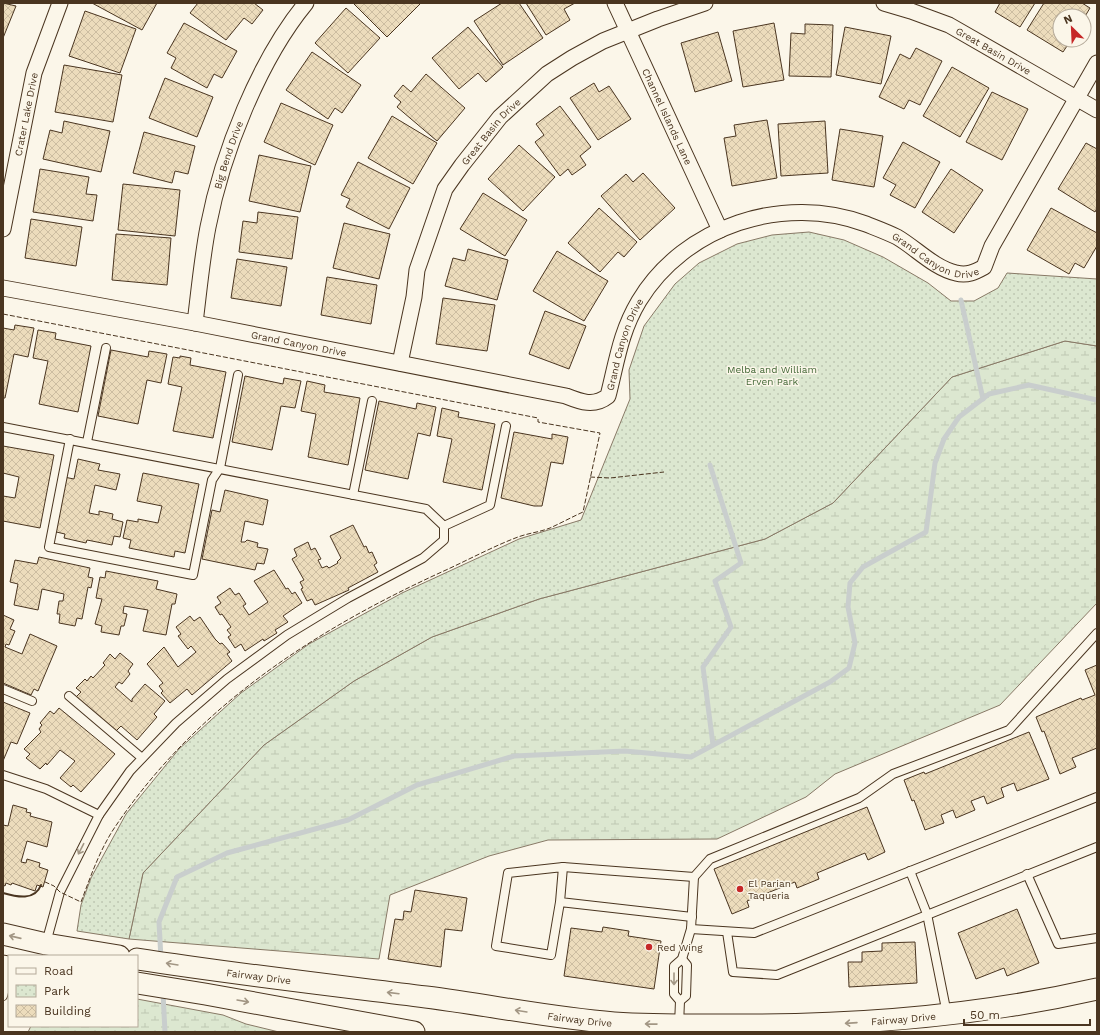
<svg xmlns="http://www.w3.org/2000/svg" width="1100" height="1035" font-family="'Work Sans',sans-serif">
<defs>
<pattern id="wetland-marsh" width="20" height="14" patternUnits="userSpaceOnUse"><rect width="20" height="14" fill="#dce7d0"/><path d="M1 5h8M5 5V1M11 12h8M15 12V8" fill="none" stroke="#bec7b2"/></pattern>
<pattern id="park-dots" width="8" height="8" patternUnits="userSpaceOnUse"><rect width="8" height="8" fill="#dce7d0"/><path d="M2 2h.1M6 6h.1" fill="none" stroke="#bec7b2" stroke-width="1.8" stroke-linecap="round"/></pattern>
<pattern id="building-cross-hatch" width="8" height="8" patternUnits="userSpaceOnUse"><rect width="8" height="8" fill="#ecdcbc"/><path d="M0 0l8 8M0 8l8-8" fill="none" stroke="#ccbda1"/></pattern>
</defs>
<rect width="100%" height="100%" fill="#fbf6e9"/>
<g fill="url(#wetland-marsh)" stroke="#887966">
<path d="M1065 341 1097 346V603L1000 705 835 774 806 797 717 839 548 840 489 856 390 895 379 959 129 939 143 873 264 745 354 681 432 637 539 599 765 539 833 503 952 377Z"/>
<path d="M137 999 223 1015 246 1024 279 1032H28L31 1026H137Z"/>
</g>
<path fill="url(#park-dots)" stroke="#887966" d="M809 232 844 240 883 257 928 283 951 301H974L998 288 1007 273 1097 279V346L1065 341 952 377 833 503 765 539 539 599 432 637 354 681 264 745 143 873 129 939 77 931 81 905 91 878 126 814 179 749 241 693 309 644 402 593 519 539 581 520 630 399 629 370 644 326 675 284 699 263 737 244 772 235Z"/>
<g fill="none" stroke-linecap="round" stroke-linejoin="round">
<g stroke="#c9cecd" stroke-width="5">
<path d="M961 300 983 399"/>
<path d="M710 465 741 563 715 581 731 627 703 667 713 745"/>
<path d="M161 959 159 922 177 877 227 853 348 820 417 785 514 756 625 751 691 757 830 682 849 668 855 643 848 607 850 583 863 567 926 532 935 463 944 439 959 417 989 394 1029 385 1097 400"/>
<path d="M163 993 165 1032"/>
</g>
</g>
<g fill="url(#building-cross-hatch)" stroke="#4a3520">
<path d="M3 3 16 6 3 38Z"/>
<path d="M92 3H157L142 30Z"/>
<path d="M198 3H254L263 10 252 24 244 18 226 40 190 13Z"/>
<path d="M353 3H419L420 4 387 37Z"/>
<path d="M502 3H519L543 38 503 65 474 21Z"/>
<path d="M526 3H575L564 9 570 20 546 35Z"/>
<path d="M1000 3H1035L1020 27 995 12Z"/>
<path d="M1044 3H1082L1090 8 1084 18V16H1060V40H1071L1063 52 1027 30Z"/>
<path d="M346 8 380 38 348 73 315 43Z"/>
<path d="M85 11 136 29 120 73 69 56Z"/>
<path d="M184 23 237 51 222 78 214 74 207 88 171 68 176 58 167 53Z"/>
<path d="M774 23 784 80 743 87 733 31Z"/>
<path d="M805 24 833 25 831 77 789 76 791 33 805 34Z"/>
<path d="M468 27 503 67 486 82 478 73 459 89 432 58Z"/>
<path d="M845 27 891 36 881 84 836 75Z"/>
<path d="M718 32 732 81 695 92 681 43Z"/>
<path d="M916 48 942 61 920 105 909 100 904 109 879 97 900 54 910 59Z"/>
<path d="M312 52 361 85 342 113 335 108 328 119 286 90Z"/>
<path d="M64 65 122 75 113 122 55 112Z"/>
<path d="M952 67 989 88 960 137 923 116Z"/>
<path d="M426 74 465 108 437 141 397 107 401 102 394 96 403 85 411 92Z"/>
<path d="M165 78 213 97 197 137 149 118Z"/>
<path d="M594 83 599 92 609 86 631 119 598 140 570 98Z"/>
<path d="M992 92 1028 109 1002 160 966 142Z"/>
<path d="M281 103 333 125 315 165 264 142Z"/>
<path d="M560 106 591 147 580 156 586 165 572 175 568 169 560 176 535 142 544 135 536 124Z"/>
<path d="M392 116 437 143 413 184 368 158Z"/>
<path d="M767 120 777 178 732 186 724 138 736 136 734 125Z"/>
<path d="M64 121 110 131 101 172 43 159 50 130 62 133Z"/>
<path d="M825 121 828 173 781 176 778 124Z"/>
<path d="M840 129 883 136 874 187 832 180Z"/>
<path d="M144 132 195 146 188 174 175 171 172 183 133 173Z"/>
<path d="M903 142 940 162 915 208 890 195 896 185 883 178Z"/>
<path d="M1086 143 1097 149V208L1095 212 1058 189Z"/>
<path d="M519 145 555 177 523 211 488 179Z"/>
<path d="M259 155 311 166 300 212 249 201Z"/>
<path d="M358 162 410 188 389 229 346 207 350 199 341 195Z"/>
<path d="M40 169 89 177 86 194 97 195 93 221 33 212Z"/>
<path d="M951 169 983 190 954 233 922 212Z"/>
<path d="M643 173 675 208 640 240 601 196 626 174 633 182Z"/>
<path d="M123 184 180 190 175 236 118 230Z"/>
<path d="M483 193 527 220 505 256 460 229Z"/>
<path d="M599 208 637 242 624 257 618 252 600 272 568 243Z"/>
<path d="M1051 208 1097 233V246L1084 268 1075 263 1069 274 1027 250Z"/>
<path d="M258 212 298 217 292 259 239 252 243 221 257 223Z"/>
<path d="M31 219 82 227 76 266 25 258Z"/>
<path d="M344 223 390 234 379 279 333 268Z"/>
<path d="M116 234 171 238 167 285 112 280Z"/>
<path d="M468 249 508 260 497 300 445 286 453 258 465 261Z"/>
<path d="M557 251 608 281 584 321 533 291Z"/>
<path d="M237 259 287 267 281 306 231 298Z"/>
<path d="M327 277 377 285 371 324 321 315Z"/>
<path d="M443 298 495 305 487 351 436 344Z"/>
<path d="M545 311 586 326 569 369 529 354Z"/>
<path d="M15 325 34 328 28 357 14 354 5 398H3V328L14 330Z"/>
<path d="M38 330 56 333 55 339 91 346 78 412 39 404 48 361 33 358Z"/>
<path d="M111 350 148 357 149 351 167 354 161 383 147 380 138 424 98 416Z"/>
<path d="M180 356 191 358 190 365 226 372 213 438 173 431 182 387 168 384 173 357 180 358Z"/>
<path d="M245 376 283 384 284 378 301 381 295 408 281 406 272 450 232 442Z"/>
<path d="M307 381 325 385 324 392 360 398 348 465 308 457 316 414 301 411Z"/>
<path d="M379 401 416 409 417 403 436 407 430 436 418 433 408 479 365 470Z"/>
<path d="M442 408 459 412 458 417 495 424 482 490 443 482 452 439 437 436Z"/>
<path d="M514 432 552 439V434L568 437 563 464 551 462 542 506H534L501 498Z"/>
<path d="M3 446 54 455 40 528 3 521V496L15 498 19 477 3 473Z"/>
<path d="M78 459 100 464 98 470 120 474 116 490 95 485 89 513 99 515V511L113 514 112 519 123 522 120 537 114 536 112 545 87 540 86 543 64 538 65 534 52 531 64 477 74 479Z"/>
<path d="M143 473 199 484 185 553 175 551 174 557 129 548 131 540 123 538 127 520 138 522V519L158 523 162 506 137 501Z"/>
<path d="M225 490 268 500 263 525 245 521 241 542H245L247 540 258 543 257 547 268 549 264 564 257 563 255 570 202 559 212 510 220 512Z"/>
<path d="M353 525 364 547 366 546 369 553 372 552 377 563 374 565 378 572 348 588 349 590 315 605 312 599 307 601 301 589 303 588 300 582 304 580 292 559 297 556 294 549 308 542 311 550 315 548 321 559 318 560 322 568 327 566 329 568 338 563 337 562 341 558 330 536Z"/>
<path d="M39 557 90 568 88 577 93 578 91 588 88 587 82 619 77 618 75 626 59 623 60 614H57L59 601H63L64 594 42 589 38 610 14 605 18 584 10 582 15 560 37 564Z"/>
<path d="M274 570 286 589 288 588 292 594 295 592 302 603 283 616 288 622 275 630 277 633 264 641 263 639 245 651 241 644 235 648 228 637 231 635 227 630 231 627 222 614 220 615 215 607 221 603 217 597 230 588 235 595 239 593 246 604 243 606 249 615 268 602 254 581Z"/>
<path d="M106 571 158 581 156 589 177 594 175 604H172L166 635 143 631 148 610 124 606 123 613 127 614 124 626H121L119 635 101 632 102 626 95 624 102 599 96 598 100 577 105 578Z"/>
<path d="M3 615 14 620 10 629 15 631 9 645 6 644 5 647 22 654 30 634 57 646 38 691 34 689 31 695 3 683Z"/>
<path d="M190 616 194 621 200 617 215 639 220 644 222 643 230 652 227 654 232 661 192 695 187 689 170 703 161 693 163 691 159 686 163 683 147 664 164 647 178 667 196 652 191 646 188 649 178 636 181 634 176 627Z"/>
<path d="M120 653 133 664 128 671 130 674 122 684 119 682 115 687 132 702V699L145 684 165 701 154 714 157 717 137 740 121 726 116 731 75 698 81 692 76 688 85 679 87 681 91 676 93 678 105 665 103 663 110 654 115 659Z"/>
<path d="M1097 665V748L1072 758 1076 767 1060 774 1044 731 1042 732 1036 717 1081 698 1082 700 1095 695 1085 670Z"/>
<path d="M3 702 30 713 17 744 11 742 3 761Z"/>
<path d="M59 708 115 754 81 792 73 785 71 787 60 778 75 761 60 750 47 765 46 763 40 769 26 758 30 754 24 749 41 732 39 729 42 725 40 723 50 711 54 714Z"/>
<path d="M1029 732 1049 779 1017 791 1014 783 1001 788 1004 797 987 804 984 796 971 801 975 810 956 818 953 810 941 815 944 823 925 830 914 800 912 801 904 780 924 772 925 774Z"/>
<path d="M13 805 27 809 26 812 31 813 30 816 52 822 47 847 27 841 21 862 26 863 27 859 40 863 39 867 48 870 43 887 37 885 35 891 12 883 11 885 6 883 5 886 3 885V825L8 826Z"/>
<path d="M867 807 885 852 868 860 865 853 817 873 819 879 797 888 795 882 747 901 749 907 732 914 714 869Z"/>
<path d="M415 890 467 898 462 931 445 929 441 967 388 959 395 919 403 920 404 911 411 912Z"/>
<path d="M1017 909 1039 963 1007 976 1004 968 976 979 958 933Z"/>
<path d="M603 927 629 931 628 936 661 941 654 989 564 976 571 928 602 932Z"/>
<path d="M915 942 917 983 849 987 848 962H862V952L882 951V943Z"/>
</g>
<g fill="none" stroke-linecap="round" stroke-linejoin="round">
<defs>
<g id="lane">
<path d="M3 427 426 509 444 526V540L423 558 348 598 287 635 227 679 176 723 130 771 99 815 60 892 46 943"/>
<path d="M70 439 49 547 193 575 212 480 220 468 238 375"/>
<path d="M87 442 106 348"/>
<path d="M353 495 372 401"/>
<path d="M444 526 490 505 506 426"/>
<path d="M3 689 32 701"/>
<path d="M69 696 142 758"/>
<path d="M3 775 46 789 99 815"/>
<path d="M563 867 694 877"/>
<path d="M910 871 927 914 947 1014"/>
<path d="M1027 874 1058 944 1097 938"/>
<path d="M560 902 563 867 508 873 496 946 551 955 560 902 692 917"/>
<path d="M691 929 754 933 1097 797"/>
<path d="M727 932 733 972 777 975 1097 847"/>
<path d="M3 996 9 973"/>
<path d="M680 1001 686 996 687 965 682 959"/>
<path d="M679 1025 680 1001 674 994V966L682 959 691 929 694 877 710 859 859 798 893 774 1009 730 1097 633"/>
</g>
<g id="street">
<path id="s1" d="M615 3 720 230"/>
<path id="s2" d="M884 3 911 11 949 25 1097 110"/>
<path id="s3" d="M3 229 34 73 60 3"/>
<path id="s4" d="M3 288 195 323 566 396C581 402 594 407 608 396 617 361 620 333 639 301 684 226 784 193 866 224 876 228 887 232 897 237 916 248 934 268 956 273 967 276 975 272 984 267L992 246 1097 63"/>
<path id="s5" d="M195 323C199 291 202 258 208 227 222 154 259 60 306 3"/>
<path id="s6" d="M400 363 414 297 417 270 445 189 462 165 500 117 547 74 572 58 603 41 658 19 705 3"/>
</g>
<g id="secondary">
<path d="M3 934 46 944 119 956"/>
<path id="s7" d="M137 959C233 974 330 985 426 997 489 1005 551 1018 614 1023 659 1026 704 1025 750 1025 867 1025 983 1015 1097 989"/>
<path d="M3 966 9 967"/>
<path d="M137 983 205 994 414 1032"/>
</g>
</defs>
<use href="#lane" stroke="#4a3520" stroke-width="10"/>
<use href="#street" stroke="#4a3520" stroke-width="17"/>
<use href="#secondary" stroke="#4a3520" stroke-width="23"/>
<use href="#lane" stroke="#fbf6e9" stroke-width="8"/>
<use href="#street" stroke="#fbf6e9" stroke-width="15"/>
<use href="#secondary" stroke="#fbf6e9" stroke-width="21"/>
<g stroke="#4a3520" stroke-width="1" stroke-dasharray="5 2" stroke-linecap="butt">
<path d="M3 314 538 418V422L600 433 583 512C572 517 561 523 550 528 540 532 529 533 518 537 494 546 470 559 446 570 314 630 195 707 113 830 99 852 90 878 81 902L60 892 54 886 43 881"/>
<path d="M590 477 610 478 664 472"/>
</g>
<path stroke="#4a3520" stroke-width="2" d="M3 893C17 897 35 901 41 885"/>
</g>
<defs><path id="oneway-shaft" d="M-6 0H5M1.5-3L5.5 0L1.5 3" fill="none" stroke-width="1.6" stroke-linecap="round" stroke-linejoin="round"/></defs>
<g stroke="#a29684">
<use href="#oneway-shaft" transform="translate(81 849) rotate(117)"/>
<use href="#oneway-shaft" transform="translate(15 937) rotate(-167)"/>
<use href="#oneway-shaft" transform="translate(172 964) rotate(-171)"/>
<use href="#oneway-shaft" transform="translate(674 979) rotate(90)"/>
<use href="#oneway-shaft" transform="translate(393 993) rotate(-173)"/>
<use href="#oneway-shaft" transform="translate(243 1001) rotate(10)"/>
<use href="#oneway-shaft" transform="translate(521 1011) rotate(-171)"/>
<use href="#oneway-shaft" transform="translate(851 1023) rotate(176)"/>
<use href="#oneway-shaft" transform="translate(651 1024) rotate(-179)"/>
</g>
<g fill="#c62828" stroke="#fbf6e9" stroke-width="1.5">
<circle cx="740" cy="889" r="4"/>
<circle cx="649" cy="947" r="4"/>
</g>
<g text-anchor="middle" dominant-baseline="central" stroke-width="3" stroke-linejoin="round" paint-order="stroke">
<g font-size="10" fill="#4a3520" stroke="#fbf6e9">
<text stroke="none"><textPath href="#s2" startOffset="120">Great Basin Drive</textPath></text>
<text stroke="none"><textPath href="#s3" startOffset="117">Crater Lake Drive</textPath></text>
<text stroke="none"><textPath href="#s1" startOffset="125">Channel Islands Lane</textPath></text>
<text stroke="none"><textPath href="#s6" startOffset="254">Great Basin Drive</textPath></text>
<text stroke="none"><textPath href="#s5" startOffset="172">Big Bend Drive</textPath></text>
<text stroke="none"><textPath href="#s4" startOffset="1055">Grand Canyon Drive</textPath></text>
<text stroke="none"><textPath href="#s4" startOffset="301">Grand Canyon Drive</textPath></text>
<text stroke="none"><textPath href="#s4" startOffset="672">Grand Canyon Drive</textPath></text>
<text stroke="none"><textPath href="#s7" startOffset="123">Fairway Drive</textPath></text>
<text stroke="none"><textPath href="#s7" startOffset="771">Fairway Drive</textPath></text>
<text stroke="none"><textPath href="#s7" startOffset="447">Fairway Drive</textPath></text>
</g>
<g font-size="10" fill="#436837" stroke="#fbf6e9">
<text x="772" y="369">Melba and William<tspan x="772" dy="12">Erven Park</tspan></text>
</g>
<g font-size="10" fill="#4a3520" stroke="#fbf6e9" text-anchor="start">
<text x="748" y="883">El Parian<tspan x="748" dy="12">Taqueria</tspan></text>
<text x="657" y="947">Red Wing</text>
</g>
</g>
<rect width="1100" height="1035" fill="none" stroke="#4a3520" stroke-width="8"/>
<rect x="8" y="955" width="130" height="72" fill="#fbf6e9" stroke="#b4a999"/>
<rect x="16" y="968" width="20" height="6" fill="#fbf6e9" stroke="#b4a999"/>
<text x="44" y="975" font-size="12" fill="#4a3520">Road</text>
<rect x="16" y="985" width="20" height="12" fill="url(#park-dots)" stroke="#b4a999"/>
<text x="44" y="995" font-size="12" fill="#4a3520">Park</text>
<rect x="16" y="1005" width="20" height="12" fill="url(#building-cross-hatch)" stroke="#b4a999"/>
<text x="44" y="1015" font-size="12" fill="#4a3520">Building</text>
<g transform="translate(1072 28) rotate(336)"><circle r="19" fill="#fbf6e9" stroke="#b4a999"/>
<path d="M0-3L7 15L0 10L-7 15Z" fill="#c62828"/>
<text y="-6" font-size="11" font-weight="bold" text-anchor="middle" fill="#4a3520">N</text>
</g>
<path d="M964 1019v6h126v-6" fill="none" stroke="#4a3520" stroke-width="2"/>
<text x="970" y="1019" font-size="12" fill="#4a3520" stroke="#fbf6e9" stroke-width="3" paint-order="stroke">50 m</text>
</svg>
